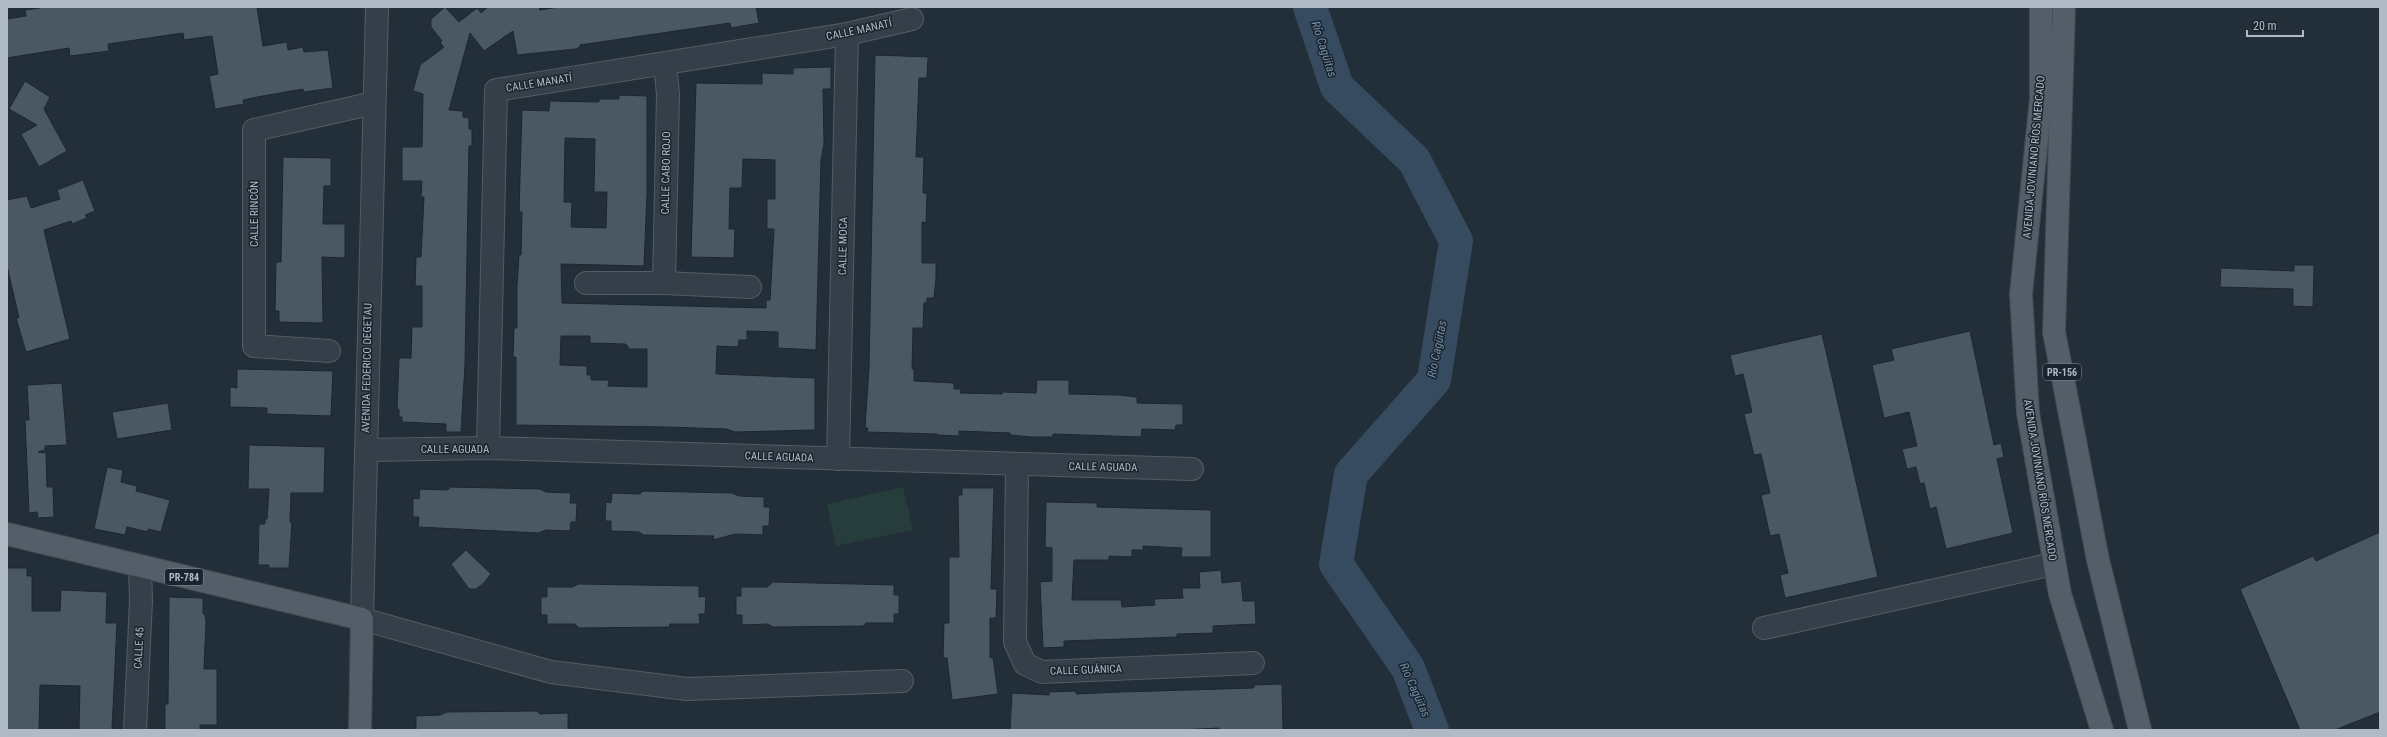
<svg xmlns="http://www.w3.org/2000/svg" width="2387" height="737" font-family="'Roboto Condensed',sans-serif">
<rect width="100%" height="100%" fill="#222e38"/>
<path fill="#273d3c" d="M903 487 913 530 836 546 827 504Z"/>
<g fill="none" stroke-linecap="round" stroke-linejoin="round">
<path stroke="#364b5f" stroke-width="34" d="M1310 7 1337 87 1414 160 1456 241 1434 380 1351 474 1336 564 1408 668 1432 730"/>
</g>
<g fill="#4a5864" stroke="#1d2630" fill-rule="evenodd">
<path d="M46 7H257L263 46 287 42 288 50 303 47 304 52 328 50 333 88 304 92 303 89 257 97 243 100 244 104 215 109 209 76 218 74 212 36 184 40 183 33 108 44 109 51 70 56 69 48 7 58V19L26 16 25 10Z"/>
<path d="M445 7 459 22 477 8 481 13 488 7H539L540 10 559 7H756L759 23 731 28 730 23 580 45V47L576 49 517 55 513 31 484 51 470 33 449 110 463 111V117L469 118V129H472V146H469L465 364 461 432H446V424L402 422V417H399V409H397L399 358H411L412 327H422V286H415L416 257H421L424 197H421L422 181H402V147H422L423 94 413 91 420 65 444 47 440 43 442 41 431 27V19Z"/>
<path d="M875 55 928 57 927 78H919L916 157H924L923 193H927L926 223 922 222V263H936V278L934 298H927V303H924L923 328H913L912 369H914V381L954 383V389H961L960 393 1002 394V392L1036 393 1037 380H1069V394L1118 395 1137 397V403L1183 404V425H1176L1175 430 1142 429 1141 437 1053 434V437H1032L1010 435V433L959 431V436L937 435V434L867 432 868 428H865L869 368Z"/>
<path d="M831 67V89H823L824 144 821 160 816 350 778 348V332L747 331V340H739L738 347 717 346 716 374 815 378V430L735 432 726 429 667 427 516 425V357H513L514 328H517V285L519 255H521L522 212H519L522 110 549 111 550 101 599 102V99H619V95L647 96V193L644 266 561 264 562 303 766 308V300H770L774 229H767V199H775V160L743 159 742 188H730L729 229H735L734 258 691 257 696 83 762 84V73L793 74V68ZM565 138 595 139 594 192H607L606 228 571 227 572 202H564ZM561 336H590V343L625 344 628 346V349H647V387L608 386 609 380H591V375H587V366L560 365Z"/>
<path d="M25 81 50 97 44 109 67 151 39 167 21 134 37 125 9 109Z"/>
<path d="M283 157 331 158V186H324L323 224H345V258L322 257 323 323 279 322V311H275L276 262H281Z"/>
<path d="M83 180 95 211 85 215 87 218 72 224 71 221 44 230 70 339 26 352 16 318H19L7 266V200L27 196 31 208 60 199 57 190Z"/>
<path d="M2294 265H2314L2313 307 2293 306V289L2220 287 2221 268 2294 271Z"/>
<path d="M1970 331 1994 445 2001 443 2004 457 1997 459 2013 533 1946 549 1936 507 1930 509 1924 483 1920 484 1916 467 1907 469 1902 449 1917 446 1909 412 1884 418 1872 365 1894 360 1891 349Z"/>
<path d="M1822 334 1878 577 1785 598 1780 575 1788 573 1779 534 1770 536 1761 495 1770 493 1761 454 1754 455 1744 414 1752 412 1743 374 1735 376 1730 355Z"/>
<path d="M237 369 333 371 331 416 267 414V408L230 407V387L237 388Z"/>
<path d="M62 383 67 445 45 446V450L38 452 46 453 47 487H53L54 517 38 518 37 512 29 513 25 420H29L27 385Z"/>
<path d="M168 403 172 430 117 439 112 412Z"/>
<path d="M249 445 325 447 324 493H291L290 522H292L289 568H269V565H258L259 524H265V519H267L269 489H248Z"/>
<path d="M107 467 123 470 121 482 137 486 136 491 170 500 161 532 148 529V532L127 527 125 535 94 529Z"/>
<path d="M451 487 540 489 546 492 571 493 570 503H577L576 522H571L570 531 546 530 538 533 418 527 419 517H413V498L419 499 420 489 447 490Z"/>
<path d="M962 488H994L991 589H997L996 618H990V658L993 657 998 694 952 700 947 658H943L944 623H949V557H959L958 495H962Z"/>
<path d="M643 491 732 493 739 496 764 497V507H770L769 526H763V535L735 534 713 540 714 536 643 535 639 532 611 531V521H605L606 502 611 503 612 493 640 494Z"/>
<path d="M1046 502 1097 503V507L1211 510V557H1181L1182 548 1143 546V550H1132V557L1109 556V560H1074L1072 600H1121L1122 607 1155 605 1154 599 1183 598 1182 588H1200L1199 572 1221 570 1222 583 1241 581 1243 601H1255L1256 624 1213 626V633L1177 634V637L1064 641V647L1043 648 1040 582 1052 581V548L1045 547Z"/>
<path d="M2380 532V712L2335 730H2300L2240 589 2313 556 2316 561Z"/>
<path d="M466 550 491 574 484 583 476 589H469L451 564Z"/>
<path d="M7 568H27V576H32V611H60L61 590 107 592 106 623H117L112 730H79L80 686 40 685 39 730H7Z"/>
<path d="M773 582 894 585V595H899V614H894V623H866L863 626 773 627 768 624 742 625V615H736V596H741V587H767Z"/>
<path d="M578 584 699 586V597L706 596 705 614H699L700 624H670L669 627 579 628 575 624H547V615H541V597H547V587H573Z"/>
<path d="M169 597 203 598V614H205L206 621 204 669H217V725H200V730H165V704H168Z"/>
<path d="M1282 684 1283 730H1219V728L1179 730H1010L1012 693 1049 695V692L1076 691V694L1121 692 1254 688V685Z"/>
<path d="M537 711 540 714 568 713V730H416V716L440 715 447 712Z"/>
</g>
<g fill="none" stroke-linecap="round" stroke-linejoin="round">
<defs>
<g id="minor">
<path d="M586 283H664L750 287"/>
<path d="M664 283 668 94 665 64"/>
<path d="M329 351 254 346V130L374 103"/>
<path d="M488 448 496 90 847 34 912 19"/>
<path d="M366 450 488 448 1192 469"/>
<path d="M838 459 847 34"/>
<path d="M1017 465 1015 642 1025 664 1042 672 1253 663"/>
<path d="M362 619 551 672 687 689 902 681"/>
<path d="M1764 628 2053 564"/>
<path d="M135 730 141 601 140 566"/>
</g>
<path id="tertiary" d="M362 619 377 7"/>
<g id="primary">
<path d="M2041 7V99L2021 294 2028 413 2060 594 2102 730"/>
<path d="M2064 7 2054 332 2098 560 2140 730"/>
<path d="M7 534 362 619 360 730"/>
</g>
</defs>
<use href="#minor" stroke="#535d67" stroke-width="24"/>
<use href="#tertiary" stroke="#535d67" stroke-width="24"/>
<use href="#primary" stroke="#424b55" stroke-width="24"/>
<use href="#minor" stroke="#353f49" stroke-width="22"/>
<use href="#tertiary" stroke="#353f49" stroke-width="22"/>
<use href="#primary" stroke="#535e69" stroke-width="22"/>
</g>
<g text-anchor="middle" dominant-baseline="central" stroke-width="3" stroke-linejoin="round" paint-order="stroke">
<g fill="#1b242e" stroke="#838d98" stroke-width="1">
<rect x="2043" y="364" width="38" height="16" rx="3"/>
<rect x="165" y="569" width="38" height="16" rx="3"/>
</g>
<g font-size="10" font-weight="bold" fill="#b0bac5">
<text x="2062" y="372">PR-156</text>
<text x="184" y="577">PR-784</text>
</g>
<g font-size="11" fill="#b0bac5" stroke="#1b242e">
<text transform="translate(859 30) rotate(-12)">CALLE MANATÍ</text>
<text transform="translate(539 83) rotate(-9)">CALLE MANATÍ</text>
<text transform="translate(2034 157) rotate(-85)">AVENIDA JOVINIANO RÍOS MERCADO</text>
<text transform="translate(666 173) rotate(-89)">CALLE CABO ROJO</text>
<text transform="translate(254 214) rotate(-90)">CALLE RINCÓN</text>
<text transform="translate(843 246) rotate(-89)">CALLE MOCA</text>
<text transform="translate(367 368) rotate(-89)">AVENIDA FEDERICO DEGETAU</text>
<text x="455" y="449">CALLE AGUADA</text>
<text transform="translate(779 457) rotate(2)">CALLE AGUADA</text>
<text transform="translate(1103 467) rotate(1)">CALLE AGUADA</text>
<text transform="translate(2040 480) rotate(81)">AVENIDA JOVINIANO RÍOS MERCADO</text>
<text transform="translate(139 648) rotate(-87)">CALLE 45</text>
<text transform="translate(1086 670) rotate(-2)">CALLE GUÁNICA</text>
</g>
<g font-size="12" font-style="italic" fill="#718ea8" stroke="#1b242e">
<text transform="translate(1324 49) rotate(72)">Río Cagüitas</text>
<text transform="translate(1437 349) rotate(-79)">Río Cagüitas</text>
<text transform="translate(1415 690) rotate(66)">Río Cagüitas</text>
</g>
</g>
<rect width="2387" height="737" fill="none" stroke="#b0bac5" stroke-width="16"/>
<path d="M2247 30v6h56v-6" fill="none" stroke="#b0bac5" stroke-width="2"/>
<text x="2253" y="30" font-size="12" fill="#b0bac5" stroke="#1b242e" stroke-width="3" paint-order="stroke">20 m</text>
</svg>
